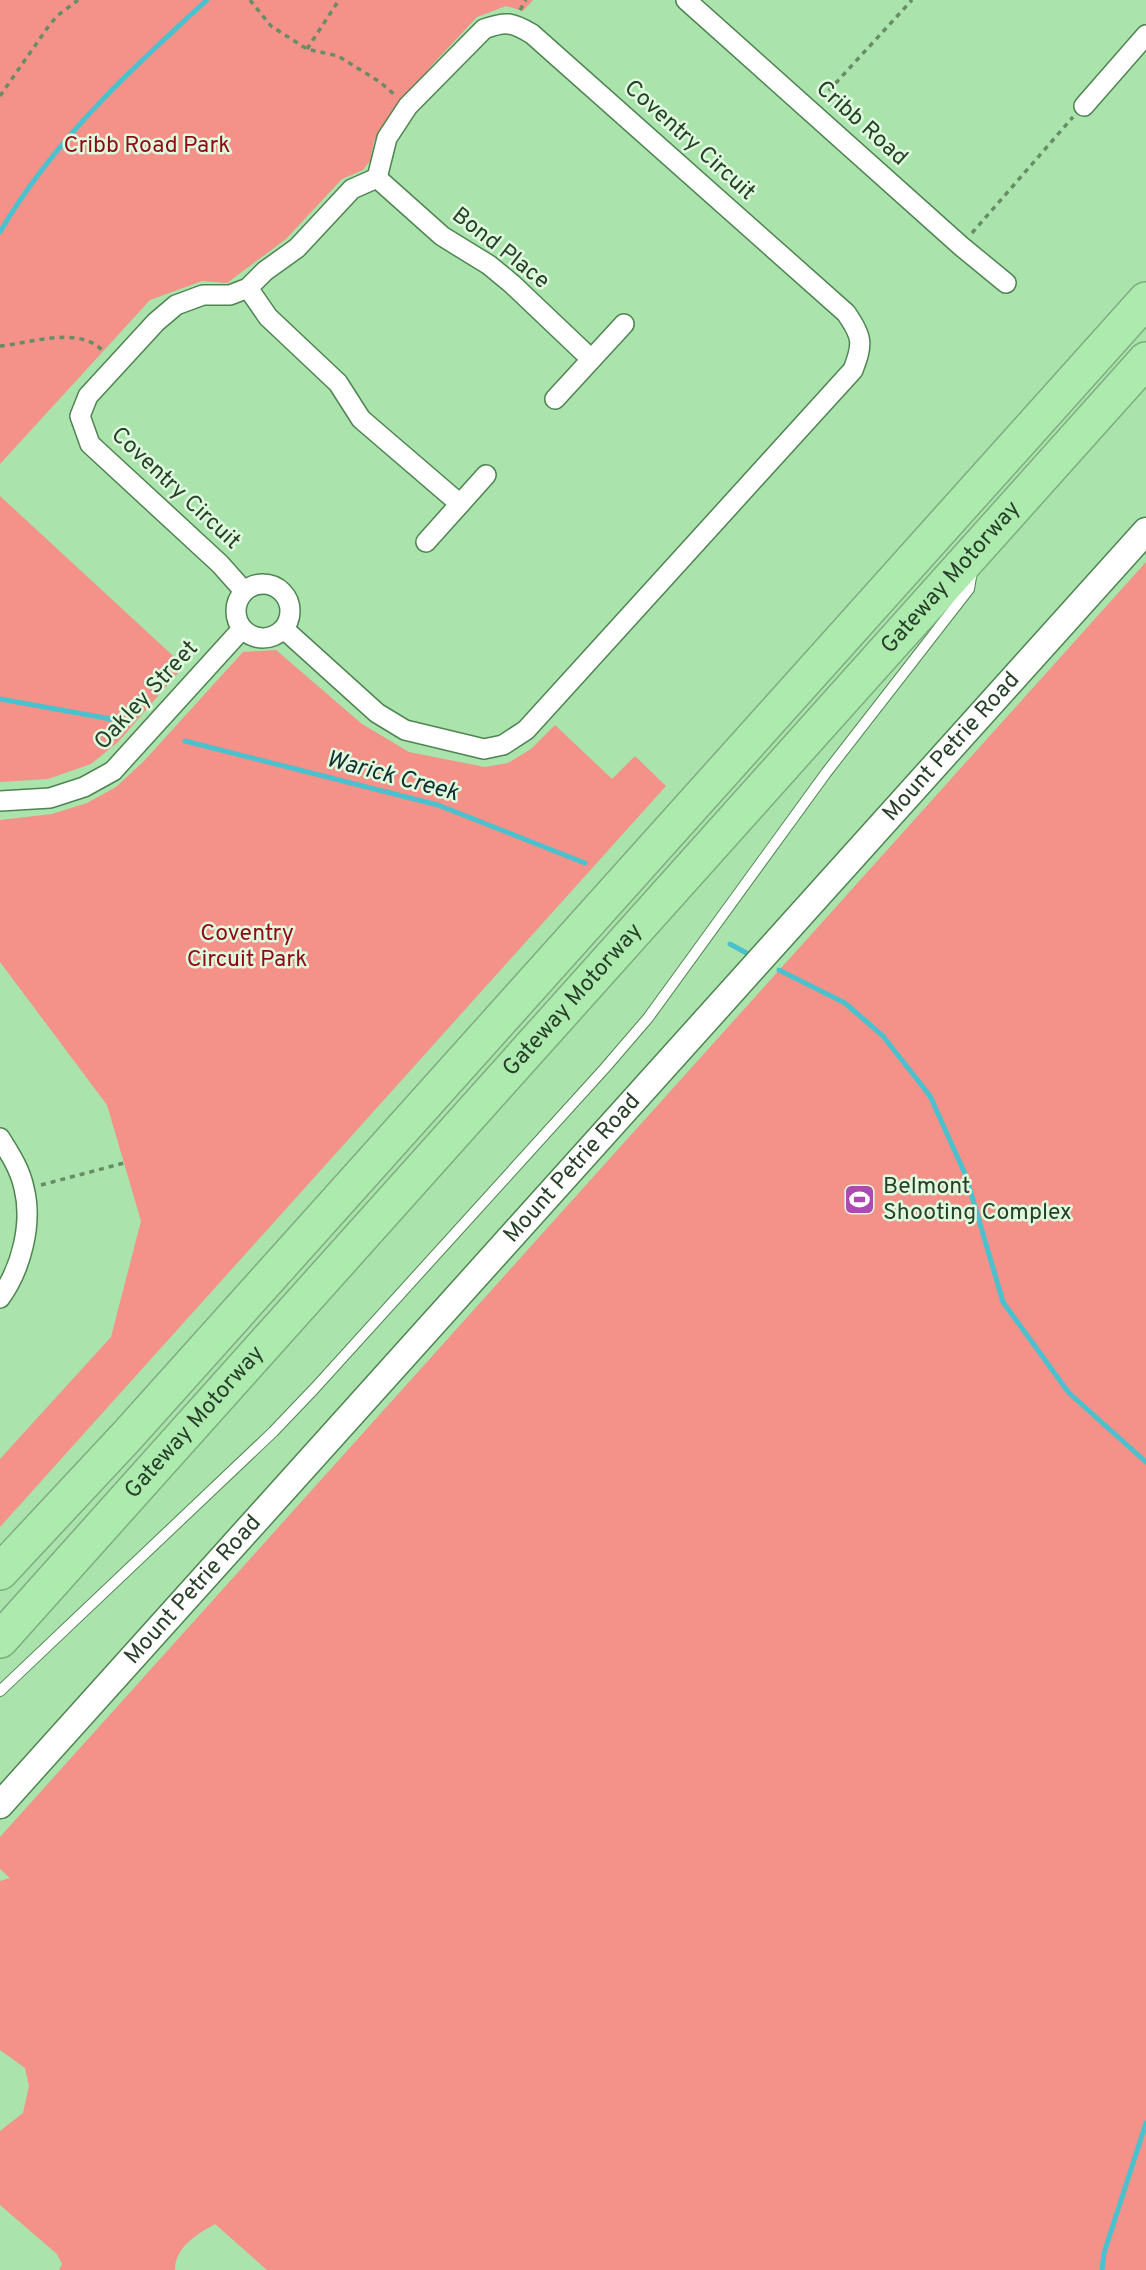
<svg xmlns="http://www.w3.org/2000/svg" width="1146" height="2270" font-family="Overpass,sans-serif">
<rect width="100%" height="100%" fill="#aae3ab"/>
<g fill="#f49189">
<path d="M0 0H533L523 11 506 6 477 17 433 64 398 107 374 141 370 161 363 170 342 179 286 239 227 283 202 281 150 300 0 464Z"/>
<path d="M0 496 184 666 118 742 91 764 48 779 0 782Z"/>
<path d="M1146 562V2270H267L215 2224C197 2234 175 2247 175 2270H59L62 2264 57 2254 0 2205V2131L23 2113 29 2086 25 2068 0 2050V1881L10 1878 0 1869V1837Z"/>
<path d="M276 650 362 724 409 752 485 767 508 763 531 749 555 725 612 779 635 756 666 786 0 1527V1459L111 1337 141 1221 107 1105 0 962V820L52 814 87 803 116 787 144 761 243 652Z"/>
</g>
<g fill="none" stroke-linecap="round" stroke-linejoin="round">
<g stroke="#4cc1ce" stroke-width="5">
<path d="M0 232C53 141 130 70 207 0"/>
<path d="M0 699 111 719"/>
<path d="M185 741 438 805 585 863"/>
<path d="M730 944 752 956"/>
<path d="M779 970 845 1003 883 1036 930 1096 966 1176 1003 1302 1069 1393 1146 1462"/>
<path d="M1102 2270 1104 2253 1146 2123"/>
</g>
<defs>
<path id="lane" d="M0 1691 273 1432 315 1388 605 1068 648 1018 826 773 969 589 972 571"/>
<g id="street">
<path d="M686 0 961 246 1006 283"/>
<path d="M1084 106 1146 35"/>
<path d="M377 178 442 236 489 265 512 284 591 359"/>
<path d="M248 288 268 317 338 383 361 419 460 504"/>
<path d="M555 399 624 324"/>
<path d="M426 542 486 475"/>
<circle cx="263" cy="611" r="27"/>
<path d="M244 591 220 564 90 444 80 416 88 396 156 322 176 305 203 295H230L248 288 265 271 297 248 352 189 377 178 387 138 408 106 484 29C506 21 512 22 532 34L846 313C863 337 863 344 853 370L526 730 503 745 484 749 405 730 377 713 284 629"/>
<path d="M0 801 50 798 84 787 113 771 242 629"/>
<path d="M0 1138C10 1154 20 1169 24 1188 33 1224 21 1269 0 1298"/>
</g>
<g id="secondary">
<path id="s1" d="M0 1805 1146 531"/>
</g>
<g id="highway">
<path d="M0 1572 127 1436 1146 300"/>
<path id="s2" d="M0 1640 1146 360"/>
</g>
</defs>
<use href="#lane" stroke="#4e8451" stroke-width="12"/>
<use href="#street" stroke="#4e8451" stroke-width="22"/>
<use href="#secondary" stroke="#4e8451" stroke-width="29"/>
<use href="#highway" stroke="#7eae7f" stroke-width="38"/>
<g stroke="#668d67" stroke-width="3.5" stroke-dasharray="5 5" stroke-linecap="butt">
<path d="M250 0 271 26 307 49 338 56 380 82 396 96"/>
<path d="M520 10 526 0"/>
<path d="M307 49 339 0"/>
<path d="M0 96 48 27 57 16 78 0"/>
<path d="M822 98 912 0"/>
<path d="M972 233 1073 117"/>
<path d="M0 346C32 343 80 325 104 352"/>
<path d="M41 1185 124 1163"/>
</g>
<use href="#lane" stroke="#fff" stroke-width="10"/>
<use href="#street" stroke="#fff" stroke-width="19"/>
<use href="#secondary" stroke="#fff" stroke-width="26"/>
<use href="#highway" stroke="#aceaae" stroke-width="35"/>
</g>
<defs>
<symbol id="stadium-square" viewBox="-11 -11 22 22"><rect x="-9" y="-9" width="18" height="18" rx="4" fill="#ac4ab1" stroke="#dffcdf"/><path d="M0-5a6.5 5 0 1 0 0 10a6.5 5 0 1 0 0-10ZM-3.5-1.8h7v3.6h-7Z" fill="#fff"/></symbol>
</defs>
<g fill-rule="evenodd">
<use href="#stadium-square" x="842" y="1182" width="35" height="35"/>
</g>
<g text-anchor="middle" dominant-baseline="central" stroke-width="5" stroke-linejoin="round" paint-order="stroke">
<g font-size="23" fill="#284029" stroke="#dffcdf">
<text transform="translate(861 124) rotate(42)">Cribb Road</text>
<text transform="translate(689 141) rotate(42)">Coventry Circuit</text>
<text transform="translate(500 249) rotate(38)">Bond Place</text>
<text transform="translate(175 489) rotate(43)">Coventry Circuit</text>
<text stroke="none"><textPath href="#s2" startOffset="1426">Gateway Motorway</textPath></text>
<text transform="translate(147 696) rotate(-47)">Oakley Street</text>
<text stroke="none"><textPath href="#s1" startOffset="1423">Mount Petrie Road</textPath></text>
<text stroke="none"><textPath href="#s2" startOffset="859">Gateway Motorway</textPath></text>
<text stroke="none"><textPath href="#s1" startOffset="856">Mount Petrie Road</textPath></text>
<text stroke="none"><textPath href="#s2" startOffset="292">Gateway Motorway</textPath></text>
<text stroke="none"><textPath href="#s1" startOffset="289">Mount Petrie Road</textPath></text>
</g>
<g font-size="23" fill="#8f0a15" stroke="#dffcdf">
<text x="147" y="146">Cribb Road Park</text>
<text x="247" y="934">Coventry<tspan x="247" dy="26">Circuit Park</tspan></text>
</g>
<g font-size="23" fill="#284029" stroke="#dffcdf" text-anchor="start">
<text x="883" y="1187">Belmont<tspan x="883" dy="26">Shooting Complex</tspan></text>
</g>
<g font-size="24" font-style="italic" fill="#142e31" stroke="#dffcdf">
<text transform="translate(392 777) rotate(15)">Warick Creek</text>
</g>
</g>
</svg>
